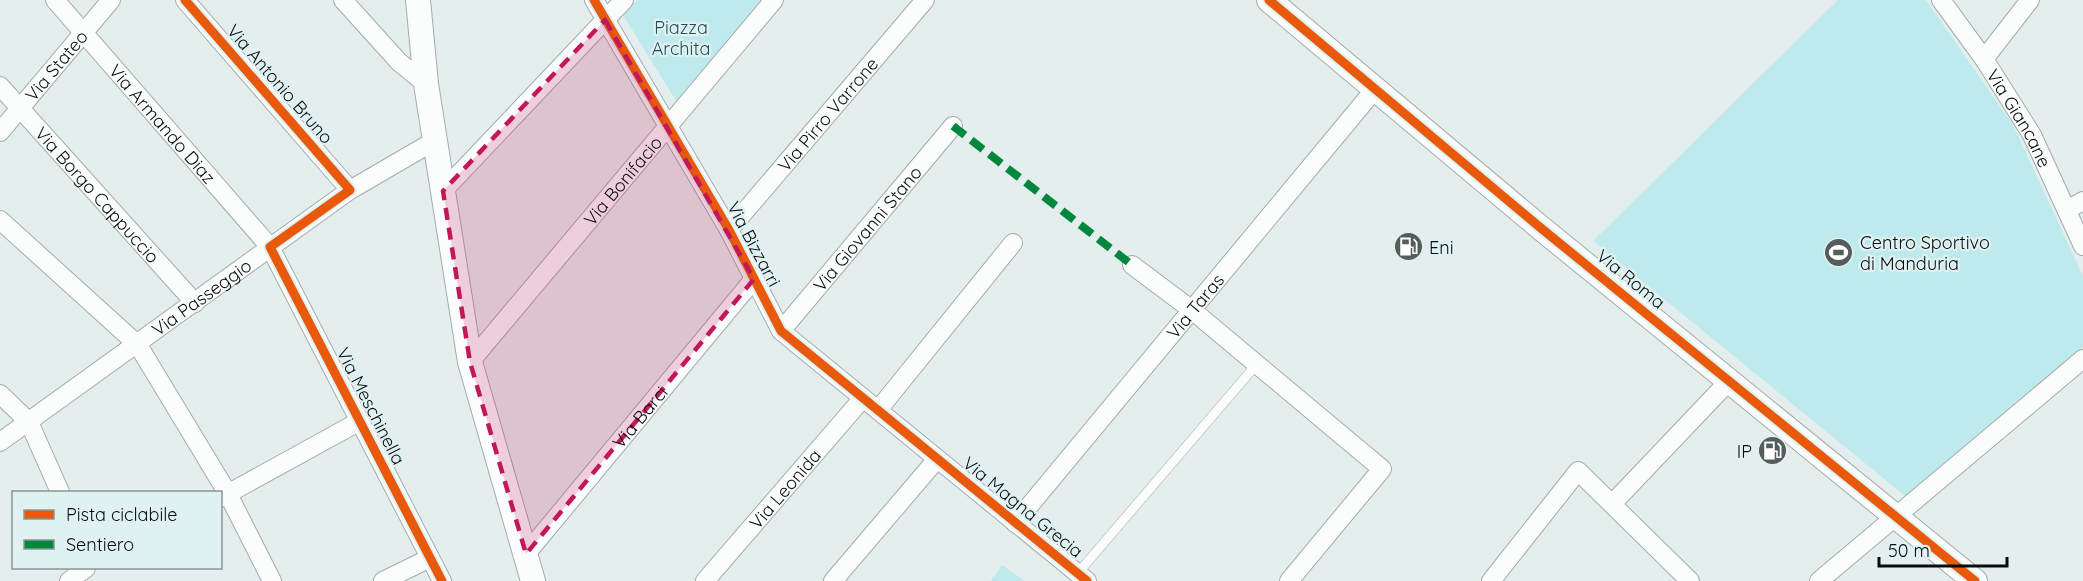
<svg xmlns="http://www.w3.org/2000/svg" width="2083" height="581" font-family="Quicksand,sans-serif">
<rect width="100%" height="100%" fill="#e4eeee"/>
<g fill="#bfeaed">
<path d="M637 0H761L676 101 623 15Z"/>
<path d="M1838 0H1926L2013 125 2083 276V346L2073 361 1910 500 1593 241Z"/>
<path d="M1002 565 1025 581H991Z"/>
</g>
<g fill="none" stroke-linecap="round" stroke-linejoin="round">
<defs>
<path id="service" d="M1078 573 1256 365"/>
<g id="minor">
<path id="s1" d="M55 0 270 247 442 581"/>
<path d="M185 0 350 190"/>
<path d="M343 0 399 62 426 84"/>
<path d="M594 0 729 230 781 331 1087 581"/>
<path id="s2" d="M1941 0 1984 59 2032 135 2083 246"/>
<path d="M1984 59 2030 0"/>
<path id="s3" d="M0 86 195 303"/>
<path id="s4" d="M0 132 111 0"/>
<path d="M443 191 624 0"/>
<path d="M2067 210 2083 201"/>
<path d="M0 220 138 345 228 494 272 581"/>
<path id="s5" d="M729 230 925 0"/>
<path d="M1132 265 1192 310 1382 469 1289 581"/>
<path id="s6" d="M781 331 953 126"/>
<path id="s7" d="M470 362 774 0"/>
<path d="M0 394 29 422 60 492"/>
<path d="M878 410 1013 243"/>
<path id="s8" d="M0 442 350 190 436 140"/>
<path d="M220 498 360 421"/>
<path d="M1612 504 1730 380"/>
<path id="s9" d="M1015 523 1375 89"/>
<path id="s10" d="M526 554 754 279"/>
<path d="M69 581 86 568"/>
<path d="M383 581 430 558"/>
<path id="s11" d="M705 581 863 398"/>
<path d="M833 581 937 459"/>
<path d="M1491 581 1578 471 1690 581"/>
<path d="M1819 581 2083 359"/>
</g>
<g id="tertiary">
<path d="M418 0 426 84 470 362 533 581"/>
<path d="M1269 0 1542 229 1975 581"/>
</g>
</defs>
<use href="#service" stroke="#a4abab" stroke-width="10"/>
<use href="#minor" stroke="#a4abab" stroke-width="20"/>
<use href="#tertiary" stroke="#a4abab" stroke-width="26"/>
<use href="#service" stroke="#fbfcfc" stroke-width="9"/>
<use href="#minor" stroke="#fbfcfc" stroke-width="18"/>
<use href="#tertiary" stroke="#fbfcfc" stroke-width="24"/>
<path stroke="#00873e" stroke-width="8" stroke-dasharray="15 8" stroke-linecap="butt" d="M953 126 1132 265"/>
<defs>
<g id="cycleway">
<path d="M185 0 350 190 270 247 442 581"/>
<path d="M594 0 729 230 781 331 1087 581"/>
<path d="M1269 0 1542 229 1975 581"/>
</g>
</defs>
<use href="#cycleway" stroke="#e0f1f2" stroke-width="13"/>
<use href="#cycleway" stroke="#e8590c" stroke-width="9"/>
</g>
<path fill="#c2185b" fill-opacity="0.2" stroke="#c2185b" stroke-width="4.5" stroke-dasharray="12 8" stroke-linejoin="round" d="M605 20 754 279 526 554 470 362 443 191Z"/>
<defs>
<symbol id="fuel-disc" viewBox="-11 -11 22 22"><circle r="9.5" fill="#545c5c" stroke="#e0f1f2"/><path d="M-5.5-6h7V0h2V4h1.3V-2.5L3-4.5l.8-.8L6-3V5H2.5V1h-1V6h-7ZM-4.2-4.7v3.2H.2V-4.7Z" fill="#fff"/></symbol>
<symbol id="stadium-disc" viewBox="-11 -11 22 22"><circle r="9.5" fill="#545c5c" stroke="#e0f1f2"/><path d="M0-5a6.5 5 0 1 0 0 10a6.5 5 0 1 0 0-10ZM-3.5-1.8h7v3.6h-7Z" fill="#fff"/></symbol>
</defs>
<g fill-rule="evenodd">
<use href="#fuel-disc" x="1392" y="230" width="33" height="33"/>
<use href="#stadium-disc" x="1822" y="236" width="33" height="33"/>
<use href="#fuel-disc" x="1756" y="434" width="33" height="33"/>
</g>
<g text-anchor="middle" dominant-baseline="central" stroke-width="4.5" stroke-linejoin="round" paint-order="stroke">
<g font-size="18" fill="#225054" stroke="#e0f1f2">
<text x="681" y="27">Piazza<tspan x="681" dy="21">Archita</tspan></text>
</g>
<g font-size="18" fill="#070d0d" stroke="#e0f1f2">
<text stroke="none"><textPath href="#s4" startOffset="87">Via Stateo</textPath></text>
<text transform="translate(280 84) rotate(49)">Via Antonio Bruno</text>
<text stroke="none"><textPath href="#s5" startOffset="152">Via Pirro Varrone</textPath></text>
<text stroke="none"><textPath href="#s2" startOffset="142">Via Giancane</textPath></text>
<text stroke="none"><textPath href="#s1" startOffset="164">Via Armando Diaz</textPath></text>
<text stroke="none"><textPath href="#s7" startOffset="237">Via Bonifacio</textPath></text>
<text stroke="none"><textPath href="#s3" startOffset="146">Via Borgo Cappuccio</textPath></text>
<text stroke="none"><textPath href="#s6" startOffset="134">Via Giovanni Stano</textPath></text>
<text transform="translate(754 244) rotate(62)">Via Bizzarri</text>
<text transform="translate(1631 279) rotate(39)">Via Roma</text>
<text stroke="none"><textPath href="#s8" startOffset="248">Via Passeggio</textPath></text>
<text stroke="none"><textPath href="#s9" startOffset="282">Via Taras</textPath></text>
<text transform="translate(371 406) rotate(63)">Via Meschinella</text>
<text stroke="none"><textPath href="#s10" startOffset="178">Via Barci</textPath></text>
<text stroke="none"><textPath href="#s11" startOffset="122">Via Leonida</textPath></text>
<text transform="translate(1023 507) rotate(39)">Via Magna Grecia</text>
</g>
<g font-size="18" fill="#070d0d" stroke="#e0f1f2" text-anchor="start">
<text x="1860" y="242">Centro Sportivo<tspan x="1860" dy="21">di Manduria</tspan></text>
<text x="1429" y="247">Eni</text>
<text x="1752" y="451" text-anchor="end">IP</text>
</g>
</g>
<rect x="12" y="491" width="210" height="78" fill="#e0f1f2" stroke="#899696" stroke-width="1.5"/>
<rect x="24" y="510" width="30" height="9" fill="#e8590c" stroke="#899696" stroke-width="1.5"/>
<text x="66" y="521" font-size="18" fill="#070d0d">Pista ciclabile</text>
<rect x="24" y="540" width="30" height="9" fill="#00873e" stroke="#899696" stroke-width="1.5"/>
<text x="66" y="551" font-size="18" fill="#070d0d">Sentiero</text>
<path d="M1879 557v9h128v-9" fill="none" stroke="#070d0d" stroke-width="3"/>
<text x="1888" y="557" font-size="18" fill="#070d0d" stroke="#e0f1f2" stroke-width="4.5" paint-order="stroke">50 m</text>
</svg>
